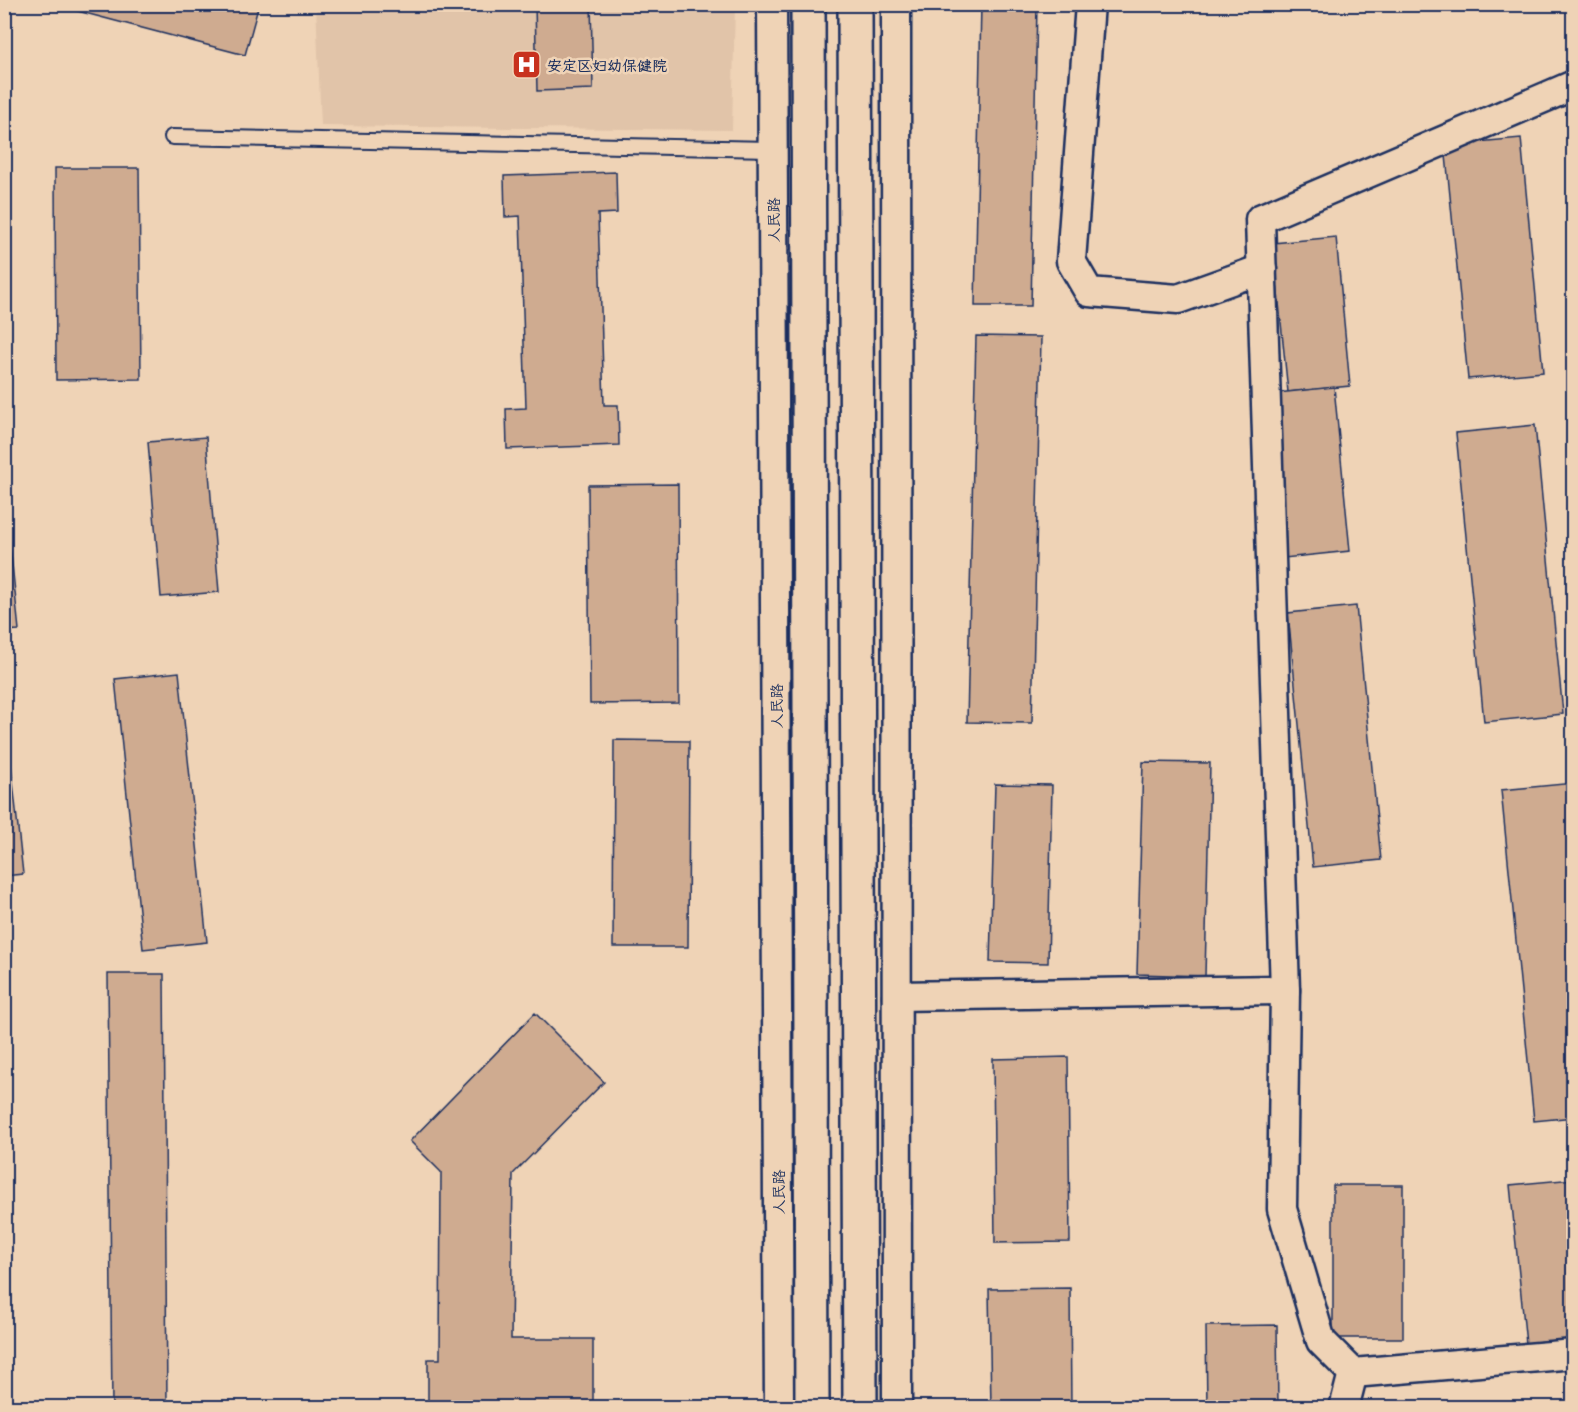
<svg xmlns="http://www.w3.org/2000/svg" width="1578" height="1412" font-family="Mali,'LXGW WenKai TC',sans-serif">
<rect width="100%" height="100%" fill="#efd3b6"/>
<filter id="ink" filterUnits="userSpaceOnUse"><feTurbulence type="fractalNoise" baseFrequency=".0167" numOctaves="2"/><feDisplacementMap in="SourceGraphic" scale="12" xChannelSelector="R" yChannelSelector="G"/><feConvolveMatrix kernelMatrix="1 2 1 2 8 2 1 2 1" color-interpolation-filters="sRGB"/></filter>
<g filter="url(#ink)">
<path fill="#e1c4a9" d="M316 5H735L732 130 321 126Z"/>
<g fill="#cfab90" stroke="#1b2f5e" stroke-width="1.5">
<path d="M51 4H259L245 55Z"/>
<path d="M535 4H591L593 89 537 91Z"/>
<path d="M981 4H1037L1031 306H975Z"/>
<path d="M1521 138 1543 372 1468 379 1445 145Z"/>
<path d="M55 168H139L141 379 56 380Z"/>
<path d="M616 172 617 213 598 214 604 405H618L619 445 507 449 506 409 526 408 520 216 505 217 504 176Z"/>
<path d="M1336 237 1350 386 1288 392 1273 243Z"/>
<path d="M976 336 1041 337 1032 723 967 722Z"/>
<path d="M1334 387 1350 551 1284 558 1268 394Z"/>
<path d="M1535 425 1563 714 1484 722 1456 433Z"/>
<path d="M206 437 219 592 161 597 148 442Z"/>
<path d="M678 484 679 703 590 704 588 485Z"/>
<path d="M4 489 19 630 4 631Z"/>
<path d="M1356 606 1381 860 1313 867 1288 613Z"/>
<path d="M179 672 207 942 143 949 115 679Z"/>
<path d="M4 700 23 874 4 876Z"/>
<path d="M614 740 689 741 688 947H613Z"/>
<path d="M1143 762 1210 763 1205 976 1137 974Z"/>
<path d="M1574 783V1117L1534 1121 1501 790Z"/>
<path d="M995 784 1052 785 1048 963 990 962Z"/>
<path d="M108 974H164L167 1408H112Z"/>
<path d="M535 1013 604 1082 513 1174 511 1339H593V1408H428V1359H440L441 1172 410 1141Z"/>
<path d="M1068 1057 1070 1242 995 1243 993 1059Z"/>
<path d="M1574 1179V1339L1526 1344 1510 1185Z"/>
<rect x="1333" y="1185" width="70" height="153"/>
<path d="M1070 1288 1071 1408H991L989 1289Z"/>
<path d="M1277 1325 1278 1408H1207L1206 1326Z"/>
<rect x="1515" y="1406" width="59" height="2"/>
</g>
<g fill="none" stroke-linecap="round" stroke-linejoin="round">
<defs>
<path id="lane" d="M172 137 773 149"/>
<g id="street">
<path d="M772 4 779 1408"/>
<path d="M896 4 897 1408"/>
<path d="M1090 4 1071 261 1089 292 1178 299 1262 269"/>
<path d="M1574 85 1260 219 1285 990 1282 1209 1321 1341 1353 1373 1574 1354"/>
<path d="M897 996 1285 990"/>
<path d="M1344 1408 1353 1373"/>
</g>
<g id="secondary">
<path d="M808 4 812 1408"/>
<path d="M855 4 860 1408"/>
</g>
</defs>
<use href="#lane" stroke="#1b2f5e" stroke-width="18"/>
<use href="#street" stroke="#1b2f5e" stroke-width="33"/>
<use href="#secondary" stroke="#1b2f5e" stroke-width="38"/>
<use href="#lane" stroke="#efd3b6" stroke-width="14"/>
<use href="#street" stroke="#efd3b6" stroke-width="28"/>
<use href="#secondary" stroke="#efd3b6" stroke-width="33"/>
</g>
</g>
<defs>
<symbol id="hospital-square" viewBox="-11 -11 22 22"><rect x="-9" y="-9" width="18" height="18" rx="4" fill="#c8321e" stroke="#efd3b6"/><path d="M-5-5h3v3.5h4V-5h3V5h-3V1.5h-4V5h-3Z" fill="#fff"/></symbol>
</defs>
<g fill-rule="evenodd">
<use href="#hospital-square" x="510" y="48" width="33" height="33"/>
</g>
<g text-anchor="middle" dominant-baseline="central" stroke-width="5" stroke-linejoin="round" paint-order="stroke">
<g font-size="15" font-weight="bold" fill="#1b2f5e" stroke="#efd3b6" text-anchor="start">
<text x="547" y="65">安定区妇幼保健院</text>
</g>
<g font-size="15" fill="#1b2f5e" stroke="#efd3b6">
<text transform="translate(773 220) rotate(-90)">人民路</text>
<text transform="translate(776 706) rotate(-90)">人民路</text>
<text transform="translate(778 1192) rotate(-90)">人民路</text>
</g>
</g>
<rect width="1578" height="1412" fill="none" stroke="#efd3b6" stroke-width="24"/>
<rect x="12" y="12" width="1554" height="1388" fill="none" stroke="#1b2f5e" stroke-width="2" filter="url(#ink)"/>
</svg>
